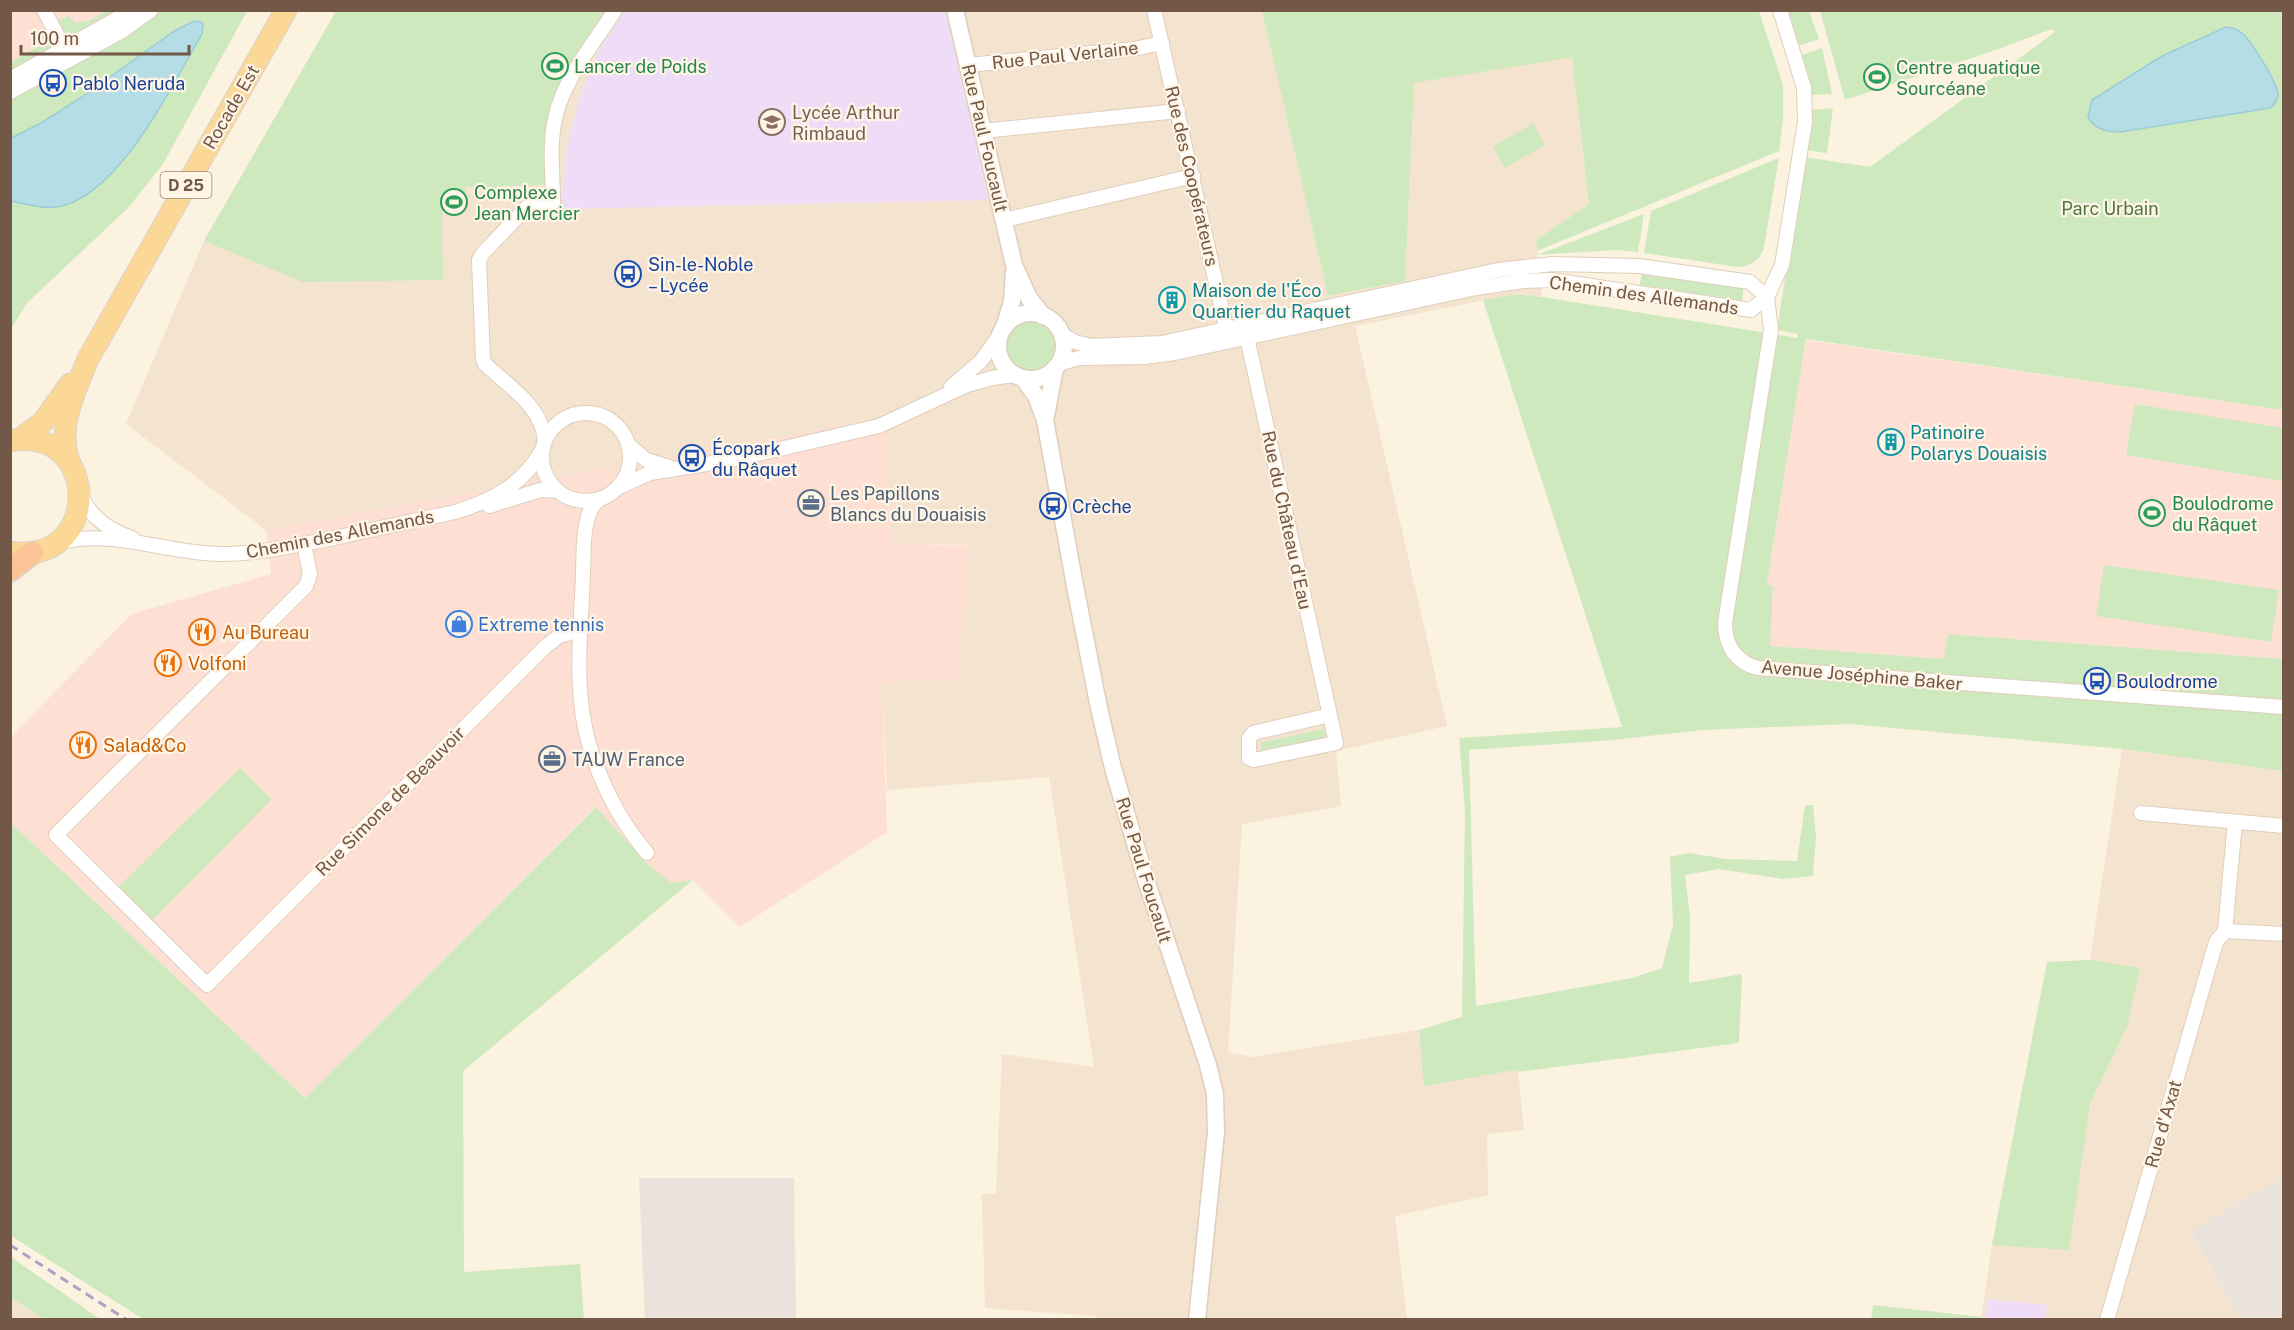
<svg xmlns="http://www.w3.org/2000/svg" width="2294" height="1330" font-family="'Public Sans',sans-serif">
<rect width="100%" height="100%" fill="#fcf2e0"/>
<g fill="#f4e3ce">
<path d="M336 11H1262L1328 296 1405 281 1413 83 1572 56 1589 204 1536 240 1542 297 1515 294 1355 326 1447 726 1336 751 1341 806 1242 824 1228 1052 1252 1057 1419 1030 1425 1086 1518 1070 1524 1130 1487 1134 1488 1195 1395 1216 1407 1319 1096 1320 1095 1316 985 1308 982 1194H996L1002 1054 1094 1067 1049 777 887 790 882 682 969 545 892 543 884 418 266 530 126 424 204 241Z"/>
<path d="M2122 749 2283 771V1178L2190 1232 2240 1319 1981 1320 1992 1245 2047 962 2090 960Z"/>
<path d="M11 1298 44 1319H11Z"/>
</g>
<g fill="#fde0d3">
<path d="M11 11H105L90 20 76 23 68 16 38 31 39 46 11 62Z"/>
<path d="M1806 340 2283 410V659L1948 634 1944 659 1769 646 1773 586 1767 585Z"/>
<path d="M885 417 892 543 970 546 958 680 882 682 887 832 740 927 693 880 671 884 643 860 595 807 305 1098 11 823 10 741 18 729 132 614 271 574 266 530Z"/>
</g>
<g fill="#eae3db">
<path d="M639 1178H794L796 1319H645Z"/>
<path d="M2283 1178V1319H2240L2190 1231Z"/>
</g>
<g fill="#efddf8">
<path d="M625 11H945L990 200 560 209 567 147 580 97 600 49Z"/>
<path d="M1988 1299 2047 1305 2046 1319H1984Z"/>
</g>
<g fill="#cfe9bf">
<path d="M105 11H247L163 164 128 208 27 303 11 329V62L39 46 38 31 68 16 76 23 90 20Z"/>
<path d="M336 11H610L565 80 547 185 503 186V196L483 198 482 186 466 187V210L442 211 443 280 303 282 204 241Z"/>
<path d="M1262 11H1759L1783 85V120L1779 151 1537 251 1536 240 1589 204 1572 57 1414 83 1405 281 1328 296Z"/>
<path d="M1786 11H1809L1819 39 1798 46Z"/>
<path d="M1820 11H2283V410L1806 339 1767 584 1773 586 1770 646 1943 659 1948 634 2283 659V771L2122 749 1850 724 1703 730 1612 740 1469 750 1476 1006 1632 978 1662 968 1673 924 1670 857 1689 853 1726 859 1797 861 1805 805H1813L1816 836 1813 876 1783 879 1719 869 1685 875 1690 917 1689 983 1742 974 1739 1043 1518 1072 1517 1070 1424 1086 1419 1030 1462 1017 1465 812 1459 738 1622 727 1483 300 1515 294 1542 297 1798 338V334L1777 330 1804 157 1870 167 2055 32 2052 29 1987 53 1845 100Z"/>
<path d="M1822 48 1832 94 1811 95 1802 55Z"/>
<path d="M1833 108 1827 153 1806 150 1811 110Z"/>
<path d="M1533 123 1545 145 1505 168 1493 147Z"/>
<path d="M1779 158 1764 248C1760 260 1750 267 1737 267L1644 253 1651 211Z"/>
<path d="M1644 214 1638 252 1616 250 1537 255Z"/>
<path d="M1642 270 1744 286 1742 301 1640 285Z"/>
<circle cx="1031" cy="346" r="25"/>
<path d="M2135 404 2283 428V481L2126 455Z"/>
<path d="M2104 565 2279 590 2271 642 2096 616Z"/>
<path d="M1324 729 1327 741 1263 756 1260 743Z"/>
<path d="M240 768 272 799 150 923 116 889Z"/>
<path d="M596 807 643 860 671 883 693 880 463 1071 464 1272 580 1264 584 1319H143L11 1236V823L305 1098Z"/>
<path d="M2090 960 2140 968 2127 1027 2090 1103 2069 1250 1992 1245 2047 962Z"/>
<path d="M11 1257 100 1319H44L11 1298Z"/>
<path d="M1873 1305 1982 1317 1981 1320 1871 1319Z"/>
</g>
<g fill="#b5dde5" stroke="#9bcdd7" stroke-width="1.5">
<path d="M194 21 201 22 203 24 202 34C173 83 118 199 56 207 42 209 25 204 11 201V138L41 123 82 97 173 32Z"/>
<path d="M2226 27C2233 28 2238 29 2243 34 2252 42 2279 85 2278 96 2277 101 2274 105 2270 108L2120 132C2106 132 2095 129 2088 117L2092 100 2162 56Z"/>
</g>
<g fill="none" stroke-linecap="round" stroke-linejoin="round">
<defs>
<g id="minor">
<path d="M44 10 68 56"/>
<path d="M1154 10 1228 336"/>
<path d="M968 65 1134 49 1162 43"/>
<path d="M10 79 132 10"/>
<path d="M10 92 122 31 151 10"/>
<path d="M983 131 1178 111"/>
<path d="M1004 220 1193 176"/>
<path d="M1767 297 1771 330 1725 623C1725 645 1736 663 1758 668L2284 707"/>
<path d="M1245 328C1275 466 1306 604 1336 743L1254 760 1249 758V739L1253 733 1330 715"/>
<path d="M1062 335 1075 342 1091 346 1162 343 1498 270 1553 264 1639 266 1750 282 1767 297"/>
<path d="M1058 364 1079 358 1144 357 1175 353 1476 288 1523 281 1552 280 1751 310 1767 297 1782 265 1805 122 1804 88 1780 10"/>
<path d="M951 387 981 361 999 336"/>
<circle cx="586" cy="457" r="44"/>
<path d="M545 441C542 406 508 386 485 364L483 359 479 260 483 253 528 206 536 203 553 202C553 175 549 146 555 119 563 79 594 44 615 10"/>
<path d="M629 445 646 460 669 467"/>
<path d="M619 487 650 473 732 460 879 426 967 385 992 378 1014 375"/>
<path d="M81 495C91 518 109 530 132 538"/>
<path d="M602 498C598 501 594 503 592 507 582 526 584 554 583 575 581 631 573 689 589 744 601 784 620 821 647 853"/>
<path d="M489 506 540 490 558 491"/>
<path d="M59 543C112 528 167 554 221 554 259 554 297 545 334 538 374 529 414 521 455 512 491 501 525 484 543 448"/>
<path d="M304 544 310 574 306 586 56 835 207 985 546 646 559 636 581 630"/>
<path d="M2141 813 2284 826"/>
<path d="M2225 931 2235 822"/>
<path d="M2225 931 2284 934"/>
<path d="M2107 1320 2216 942 2225 931"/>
</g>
<g id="tertiary">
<path d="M955 10 1014 265 1029 298 1043 316"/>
<circle cx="1031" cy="346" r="33"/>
<path d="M1005 325 1012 301 1014 272"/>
<path d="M1023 378 1036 396 1045 420 1075 586 1099 708 1113 768 1145 877 1208 1065 1215 1094 1216 1132 1197 1320"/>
<path d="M1046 416 1055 368"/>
</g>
<g id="primary">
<path d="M20 439 43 422 70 384"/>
<path d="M10 441C100 423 104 567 10 552"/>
<path d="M69 461C57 425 75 392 88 359L286 10"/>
</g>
<path id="trunk" d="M10 570 32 553"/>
</defs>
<use href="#minor" stroke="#e0cebc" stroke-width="16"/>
<use href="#tertiary" stroke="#e0cebc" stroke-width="19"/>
<use href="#primary" stroke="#dbd3cf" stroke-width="23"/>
<use href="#trunk" stroke="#dbd3cf" stroke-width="25"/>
<use href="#minor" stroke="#fff" stroke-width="14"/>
<use href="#tertiary" stroke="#fff" stroke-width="16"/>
<use href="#primary" stroke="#fcd897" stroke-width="21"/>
<use href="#trunk" stroke="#fac496" stroke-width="22"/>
<path stroke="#b49fc5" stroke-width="3" stroke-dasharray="9 6" stroke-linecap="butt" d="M10 1245 127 1320"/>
</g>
<defs>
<symbol id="stadium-ring" viewBox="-11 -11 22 22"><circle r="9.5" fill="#fff5e6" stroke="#2e9e5b" stroke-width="1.5"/><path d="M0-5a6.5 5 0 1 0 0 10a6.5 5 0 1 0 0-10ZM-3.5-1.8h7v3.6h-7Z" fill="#2e9e5b"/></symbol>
<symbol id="bus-ring" viewBox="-11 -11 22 22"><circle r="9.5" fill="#fff5e6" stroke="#1a4fb4" stroke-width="1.5"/><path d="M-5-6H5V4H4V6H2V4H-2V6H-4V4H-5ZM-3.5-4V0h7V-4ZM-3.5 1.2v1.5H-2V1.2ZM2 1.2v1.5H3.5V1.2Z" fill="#1a4fb4"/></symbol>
<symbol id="school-ring" viewBox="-11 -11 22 22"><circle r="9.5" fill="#fff5e6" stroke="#8d6e63" stroke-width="1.5"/><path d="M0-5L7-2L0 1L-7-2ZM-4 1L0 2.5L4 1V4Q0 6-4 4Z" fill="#8d6e63"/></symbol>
<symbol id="building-ring" viewBox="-11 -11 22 22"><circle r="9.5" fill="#fff5e6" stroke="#0f9aa8" stroke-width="1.5"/><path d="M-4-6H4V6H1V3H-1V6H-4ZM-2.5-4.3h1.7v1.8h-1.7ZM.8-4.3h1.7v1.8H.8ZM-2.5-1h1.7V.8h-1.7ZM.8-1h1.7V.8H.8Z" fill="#0f9aa8"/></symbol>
<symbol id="office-ring" viewBox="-11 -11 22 22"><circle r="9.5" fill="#fff5e6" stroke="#5c6f8a" stroke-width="1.5"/><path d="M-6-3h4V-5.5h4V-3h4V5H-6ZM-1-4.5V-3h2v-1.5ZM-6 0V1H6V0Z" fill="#5c6f8a"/></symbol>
<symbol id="shop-ring" viewBox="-11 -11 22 22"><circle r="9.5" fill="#fff5e6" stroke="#3f7fe0" stroke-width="1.5"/><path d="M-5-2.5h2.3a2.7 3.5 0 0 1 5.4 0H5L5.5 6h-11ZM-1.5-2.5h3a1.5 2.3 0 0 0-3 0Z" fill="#3f7fe0"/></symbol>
<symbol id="restaurant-ring" viewBox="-11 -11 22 22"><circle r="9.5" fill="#fff5e6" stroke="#e8710a" stroke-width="1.5"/><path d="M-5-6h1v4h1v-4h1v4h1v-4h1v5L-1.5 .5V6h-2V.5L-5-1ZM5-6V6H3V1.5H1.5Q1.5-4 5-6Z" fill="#e8710a"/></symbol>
</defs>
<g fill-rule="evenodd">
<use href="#stadium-ring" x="540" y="51" width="30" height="30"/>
<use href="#stadium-ring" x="1862" y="62" width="30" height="30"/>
<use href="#bus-ring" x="38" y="68" width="30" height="30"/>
<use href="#school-ring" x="757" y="107" width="30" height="30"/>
<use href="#stadium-ring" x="439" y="187" width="30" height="30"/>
<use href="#bus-ring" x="613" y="259" width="30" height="30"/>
<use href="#building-ring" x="1157" y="285" width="30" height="30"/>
<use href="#building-ring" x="1876" y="427" width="30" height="30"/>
<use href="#bus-ring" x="677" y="443" width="30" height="30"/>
<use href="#office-ring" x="796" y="488" width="30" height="30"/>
<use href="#bus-ring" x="1038" y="491" width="30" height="30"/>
<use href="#stadium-ring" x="2137" y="498" width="30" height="30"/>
<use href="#shop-ring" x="444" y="609" width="30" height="30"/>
<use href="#restaurant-ring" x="187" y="617" width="30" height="30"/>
<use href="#restaurant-ring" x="153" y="648" width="30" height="30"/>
<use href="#bus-ring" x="2082" y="666" width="30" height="30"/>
<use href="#restaurant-ring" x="68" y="730" width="30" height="30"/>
<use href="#office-ring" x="537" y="744" width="30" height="30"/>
</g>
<g text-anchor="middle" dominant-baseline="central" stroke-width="4.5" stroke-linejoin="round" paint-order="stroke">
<rect fill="#fff5e6" stroke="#9d8677" stroke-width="1.5" x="160.5" y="172" width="51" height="26" rx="4.5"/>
<g font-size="16" font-weight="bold" fill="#735747">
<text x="186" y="185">D 25</text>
</g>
<g font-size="18" fill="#735747" stroke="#fff5e6">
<text transform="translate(1065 55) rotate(-6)">Rue Paul Verlaine</text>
<text transform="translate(231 107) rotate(-60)">Rocade Est</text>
<text transform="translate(985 138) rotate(77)">Rue Paul Foucault</text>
<text transform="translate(1192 176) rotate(77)">Rue des Coopérateurs</text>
<text transform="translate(1644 295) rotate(8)">Chemin des Allemands</text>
<text transform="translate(1287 520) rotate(78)">Rue du Château d'Eau</text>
<text transform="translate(340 534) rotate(-11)">Chemin des Allemands</text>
<text transform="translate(1862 675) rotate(5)">Avenue Joséphine Baker</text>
<text transform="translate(390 801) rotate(-45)">Rue Simone de Beauvoir</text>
<text transform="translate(1144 870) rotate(73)">Rue Paul Foucault</text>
<text transform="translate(2163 1124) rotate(-74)">Rue d'Axat</text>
</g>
<g font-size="18" fill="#27864d" stroke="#fff5e6" text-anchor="start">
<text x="574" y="66">Lancer de Poids</text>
<text x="1896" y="67">Centre aquatique<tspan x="1896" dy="21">Sourcéane</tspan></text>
<text x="474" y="192">Complexe<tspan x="474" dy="21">Jean Mercier</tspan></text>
<text x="2172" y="503">Boulodrome<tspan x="2172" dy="21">du Râquet</tspan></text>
</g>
<g font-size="18" fill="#164399" stroke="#fff5e6" text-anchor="start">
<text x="72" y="83">Pablo Neruda</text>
<text x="648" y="264">Sin-le-Noble<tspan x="648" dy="21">– Lycée</tspan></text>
<text x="712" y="448">Écopark<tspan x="712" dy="21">du Râquet</tspan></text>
<text x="1072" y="506">Crèche</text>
<text x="2116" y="681">Boulodrome</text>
</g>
<g font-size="18" fill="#785e54" stroke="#fff5e6" text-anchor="start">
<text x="792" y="112">Lycée Arthur<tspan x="792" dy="21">Rimbaud</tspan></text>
</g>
<g font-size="18" fill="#4f783f" stroke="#fff5e6">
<text x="2110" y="208">Parc Urbain</text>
</g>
<g font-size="18" fill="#0d838f" stroke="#fff5e6" text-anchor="start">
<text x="1192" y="290">Maison de l'Éco<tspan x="1192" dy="21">Quartier du Raquet</tspan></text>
<text x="1910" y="432">Patinoire<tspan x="1910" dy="21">Polarys Douaisis</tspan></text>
</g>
<g font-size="18" fill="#4e5e75" stroke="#fff5e6" text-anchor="start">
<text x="830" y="493">Les Papillons<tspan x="830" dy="21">Blancs du Douaisis</tspan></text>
<text x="572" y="759">TAUW France</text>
</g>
<g font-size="18" fill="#366cbe" stroke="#fff5e6" text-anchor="start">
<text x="478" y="624">Extreme tennis</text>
</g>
<g font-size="18" fill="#c56008" stroke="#fff5e6" text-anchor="start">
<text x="222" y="632">Au Bureau</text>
<text x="188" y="663">Volfoni</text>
<text x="103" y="745">Salad&amp;Co</text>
</g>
</g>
<rect width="2294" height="1330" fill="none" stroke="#735747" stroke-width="24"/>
<path d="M21 45v9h168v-9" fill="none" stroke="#735747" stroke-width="3"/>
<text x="30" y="45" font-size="18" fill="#735747" stroke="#fff5e6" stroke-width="4.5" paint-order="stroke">100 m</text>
</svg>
